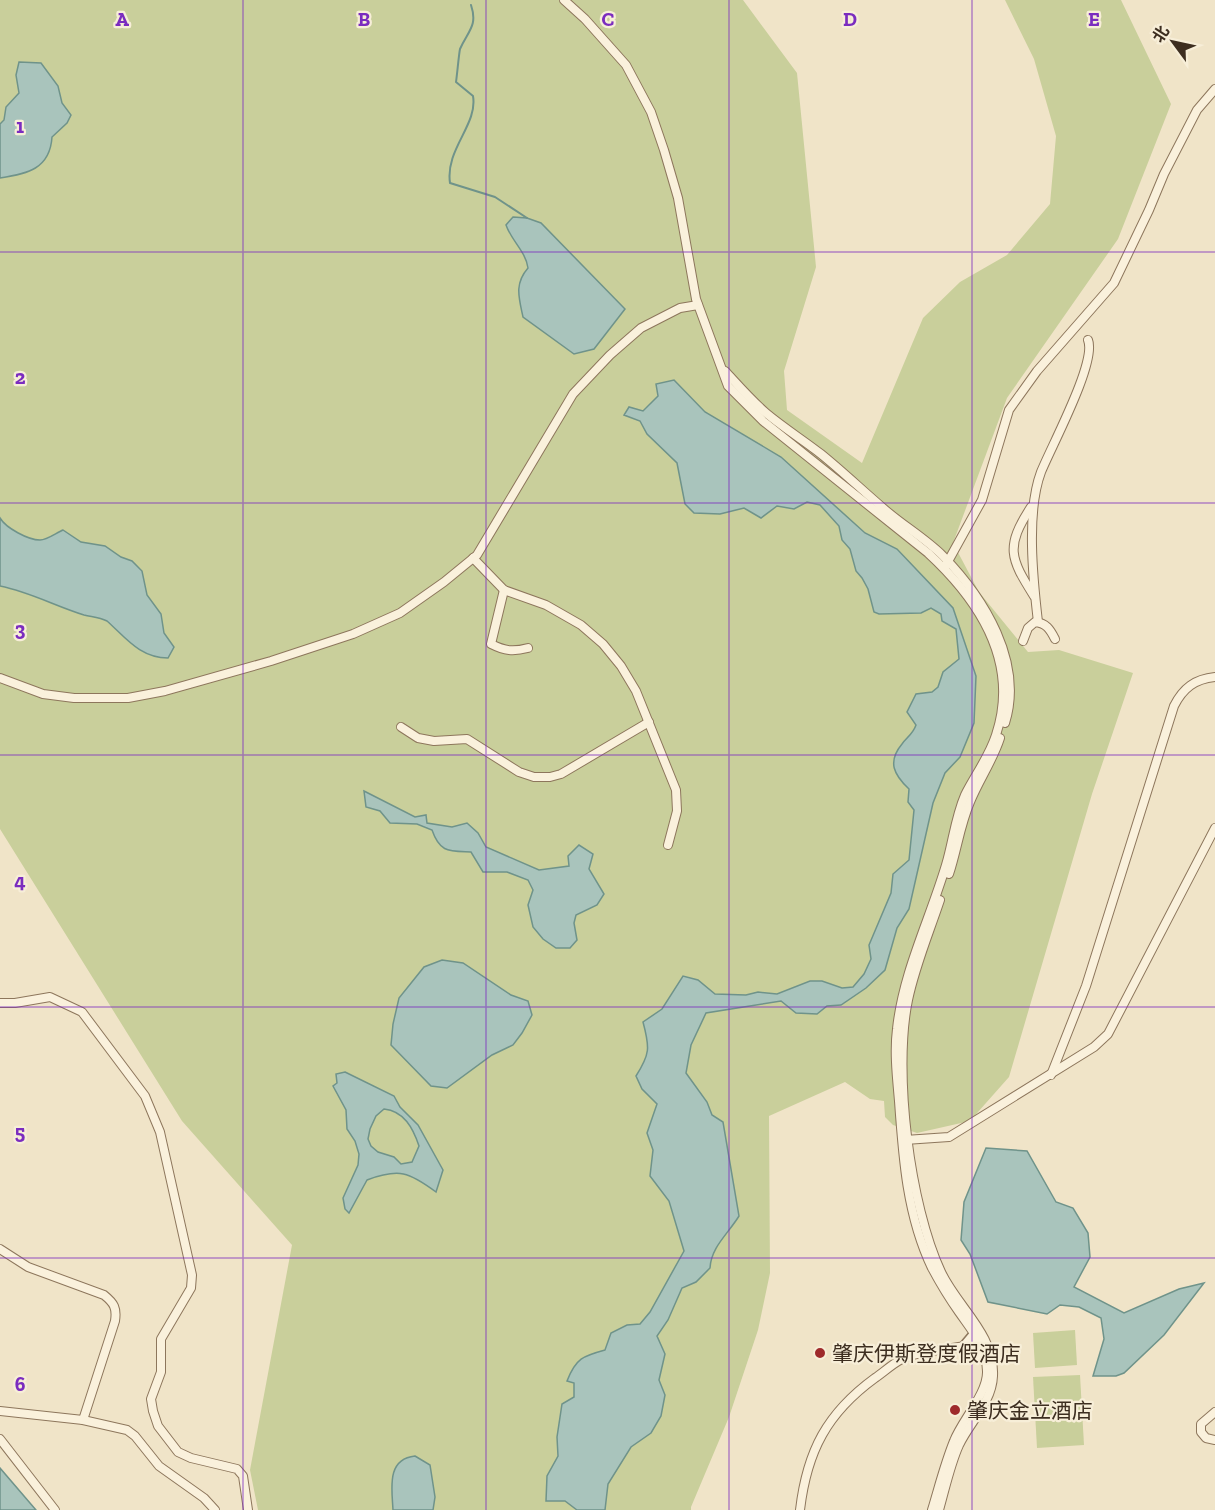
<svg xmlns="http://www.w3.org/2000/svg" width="1215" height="1510" font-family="'Zilla Slab','Noto Sans SC',serif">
<rect width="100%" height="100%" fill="#f0e4c8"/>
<g fill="#c9cf9b">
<path d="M0 0H743L797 73 816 267 784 371 787 410 862 463 923 318 960 282 1007 255 1050 204 1056 136 1034 59 1005 0H1121L1171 104 1118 239 1007 398 953 543 979 592 1028 652 1059 650 1133 673 1092 794 1009 1077 970 1121 917 1133 893 1125 885 1117 884 1101 870 1099 845 1082 769 1116 770 1273 758 1330 729 1417 691 1507V1510H258L250 1470 292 1245 182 1121 0 829Z"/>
<path d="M1075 1330 1077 1365 1035 1368 1033 1333Z"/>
<path d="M1080 1375 1084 1445 1037 1448 1033 1377Z"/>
</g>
<g fill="#a9c4bc" stroke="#6f938a" stroke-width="1.5" fill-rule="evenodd">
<path d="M19 62 41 63 58 86 62 103 71 115 67 123 52 137C50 169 27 174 0 178V124L4 120 6 107 19 93 16 75Z"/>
<path d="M513 217 527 218 541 223 625 309 594 349 574 354 523 317C519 298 514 284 528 268 526 252 511 240 506 225Z"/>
<path d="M674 380 705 412 781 457 865 533 897 549 953 608 976 676 974 723 960 757 945 773 933 803 909 909 897 928 885 970 866 988 841 1005 827 1006 817 1014 796 1013 781 1001 706 1013 691 1045 686 1073 707 1102 712 1115 723 1122 739 1216C728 1234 711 1247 710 1268L696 1282 682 1288 668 1320 657 1336 665 1354 659 1380 665 1395 661 1416 651 1433 631 1447 608 1484 605 1510H577L565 1501H546L547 1476 558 1456 557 1437 562 1404 574 1397V1383L567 1381C576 1358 583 1356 605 1350L611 1333 627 1325 640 1324 650 1312 684 1251 669 1201 650 1176 653 1150 647 1133 657 1104 642 1089 636 1076C650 1054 650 1048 643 1022L662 1009 683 976 698 980 715 994 746 995 758 992 777 994 810 981H822L842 988 853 987 864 974 871 959 869 945 891 893 893 874 909 860 914 810 908 802 909 789C894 775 887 762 902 744 907 737 913 734 916 725L907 712 916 694 932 692 938 687 943 672 959 659 956 629 942 621 941 614 931 608 921 613 879 614 874 612 868 589 862 578 856 571 850 549 842 540 839 526 820 505 807 502 794 509 777 506 761 518 744 508 720 514 694 513 685 504 677 463 647 434 640 421 624 415 629 407 643 411 658 396 656 384Z"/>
<path d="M0 518C6 528 28 540 40 540 47 540 56 533 63 530L81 542 105 546 121 557 132 561 142 571 147 595 161 614 164 633 174 647 168 658C140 658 126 638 107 621 99 617 92 617 84 615 55 606 30 592 0 586Z"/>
<path d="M364 791 415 817 426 815 427 823 452 827 467 823 478 833 486 847 539 870 569 866 568 856 579 845 593 854 589 869 604 894 597 905 576 915 574 923 577 940 570 948H556L543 939 533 927 528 905 533 890 528 880 507 872H483L471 852C449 851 440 853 432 830L417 824 390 823 380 811 366 807Z"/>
<path d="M442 960 463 963 511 995 528 1001 532 1015 522 1033 513 1045 492 1055 447 1088 431 1086 391 1045 393 1024 399 998 424 967Z"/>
<path d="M345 1072 394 1096 400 1107 418 1125 443 1170 436 1192C409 1172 399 1168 367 1180L349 1213 345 1209 343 1198 358 1165 359 1154 355 1141 347 1129 346 1110 333 1086 337 1083 336 1074ZM384 1109C404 1111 413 1128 419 1146L412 1162 401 1164 394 1157 378 1152 371 1146 368 1139 370 1129 376 1116Z"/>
<path d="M986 1148 1027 1151 1056 1202 1073 1208 1088 1233 1090 1257 1074 1287 1124 1313 1179 1289 1204 1283 1164 1335 1124 1373 1116 1376H1093L1104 1339 1101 1318 1079 1307 1060 1305 1047 1314 988 1302 970 1254 961 1240 964 1202Z"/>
<path d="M415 1456 430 1465 435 1497 433 1510H393C392 1489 386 1459 415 1456Z"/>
<path d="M0 1468 36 1510H0Z"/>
</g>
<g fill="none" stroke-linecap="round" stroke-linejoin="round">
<path stroke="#6f938a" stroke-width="2" d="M471 5C478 26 468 31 460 49 459 53 457 76 456 82L473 96C478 125 445 149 450 183L495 197 527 218"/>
<defs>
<g id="minor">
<path d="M564 0 585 19 626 65 651 112 664 150 678 198 696 299 728 386 763 421 928 553C980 601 1020 663 996 735 989 757 975 775 965 795 955 818 953 842 946 865 930 919 903 972 897 1029 894 1052 897 1078 899 1101 903 1158 907 1216 932 1268 940 1283 949 1298 959 1312 973 1332 986 1346 987 1371 988 1393 962 1420 954 1441 945 1463 939 1487 932 1510"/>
<path d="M725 371C738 385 751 400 766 413 784 428 803 440 821 454 842 471 862 490 883 508 902 525 925 538 943 556 984 598 1024 662 1005 723"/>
<path d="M1031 507C1005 547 1010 558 1034 596"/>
<path d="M473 558 504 590 546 605 581 625 603 644 621 666 636 691 676 790 677 811 668 845"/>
<path d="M946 565 982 500 1009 410 1037 371 1114 283 1149 210 1164 174 1197 110 1215 89"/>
<path d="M504 590 491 644C505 651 513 652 528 648"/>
<path d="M1038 622C1033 579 1026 512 1041 472 1051 447 1097 362 1088 340"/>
<path d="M1023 641 1028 628 1035 622C1046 623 1050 629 1055 639"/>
<path d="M0 678 43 694 74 698H128L165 691 271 661 353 634 400 613 444 582 477 555 573 394 610 355 641 328 680 308 698 305"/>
<path d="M401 727 418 738 434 741 467 739 519 772 534 777H550L561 774 649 722"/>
<path d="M949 874C957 850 960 825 970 802 979 780 993 760 1000 738"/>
<path d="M0 1003H15L50 997 82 1012 145 1096 160 1132 192 1275 191 1288 161 1339V1372L151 1399 153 1411 158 1426 178 1452 191 1458 237 1469 243 1476 248 1510"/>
<path d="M1051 1075 1086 986 1174 706C1183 688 1195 679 1215 677"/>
<path d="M905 1140 949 1137 1094 1047 1108 1034 1215 828"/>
<path d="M0 1249 28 1267 104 1295C114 1303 117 1308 115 1321L83 1420"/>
<path d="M0 1411 83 1420 127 1430 135 1436 159 1466 204 1498 215 1510"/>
<path d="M1215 1412 1201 1424V1432L1206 1438 1215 1440"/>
<path d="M0 1439 55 1510"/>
<path d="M800 1510C807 1451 827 1413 875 1378 884 1372 892 1364 902 1359 914 1352 949 1349 965 1346"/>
<path d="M939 1510C945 1489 950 1465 959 1445 970 1422 992 1402 993 1376 995 1334 958 1308 941 1272 910 1206 893 1072 908 1000 915 966 929 933 940 900"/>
</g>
<path id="tertiary" d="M976 1333 965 1346 986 1360"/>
</defs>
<use href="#minor" stroke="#8d765c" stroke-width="10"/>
<use href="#tertiary" stroke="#8d765c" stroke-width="13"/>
<use href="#minor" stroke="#faf1dc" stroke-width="8"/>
<use href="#tertiary" stroke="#faf1dc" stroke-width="10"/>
</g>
<path fill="none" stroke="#7b2cbf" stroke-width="1.5" stroke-opacity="0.55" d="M243 0V1510M486 0V1510M729 0V1510M972 0V1510M0 252H1215M0 503H1215M0 755H1215M0 1007H1215M0 1258H1215"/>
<g fill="#9e2a2b" stroke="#f7eed8" stroke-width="2">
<circle cx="820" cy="1353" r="6"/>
<circle cx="955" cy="1410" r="6"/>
</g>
<g text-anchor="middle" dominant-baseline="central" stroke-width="4.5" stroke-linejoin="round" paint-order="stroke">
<g font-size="21" fill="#3d2e20" stroke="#f7eed8" text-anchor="start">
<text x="832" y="1353">肇庆伊斯登度假酒店</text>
<text x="967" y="1410">肇庆金立酒店</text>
</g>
</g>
<g font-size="20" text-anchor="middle" font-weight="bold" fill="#7b2cbf" stroke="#f7eed8" stroke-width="4.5" stroke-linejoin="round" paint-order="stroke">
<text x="122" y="26">A</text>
<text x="364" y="26">B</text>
<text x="608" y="26">C</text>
<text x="850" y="26">D</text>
<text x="1094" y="26">E</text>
<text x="20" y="133">1</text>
<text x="20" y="384">2</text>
<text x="20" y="636">3</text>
<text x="20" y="888">4</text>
<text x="20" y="1139">5</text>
<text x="20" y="1391">6</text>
</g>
<g transform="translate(1173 42) rotate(303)" stroke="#f7eed8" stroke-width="4.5" paint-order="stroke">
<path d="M0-4.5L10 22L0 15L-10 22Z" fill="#3d2e20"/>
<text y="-9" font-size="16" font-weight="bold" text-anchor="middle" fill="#3d2e20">北</text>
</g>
</svg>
